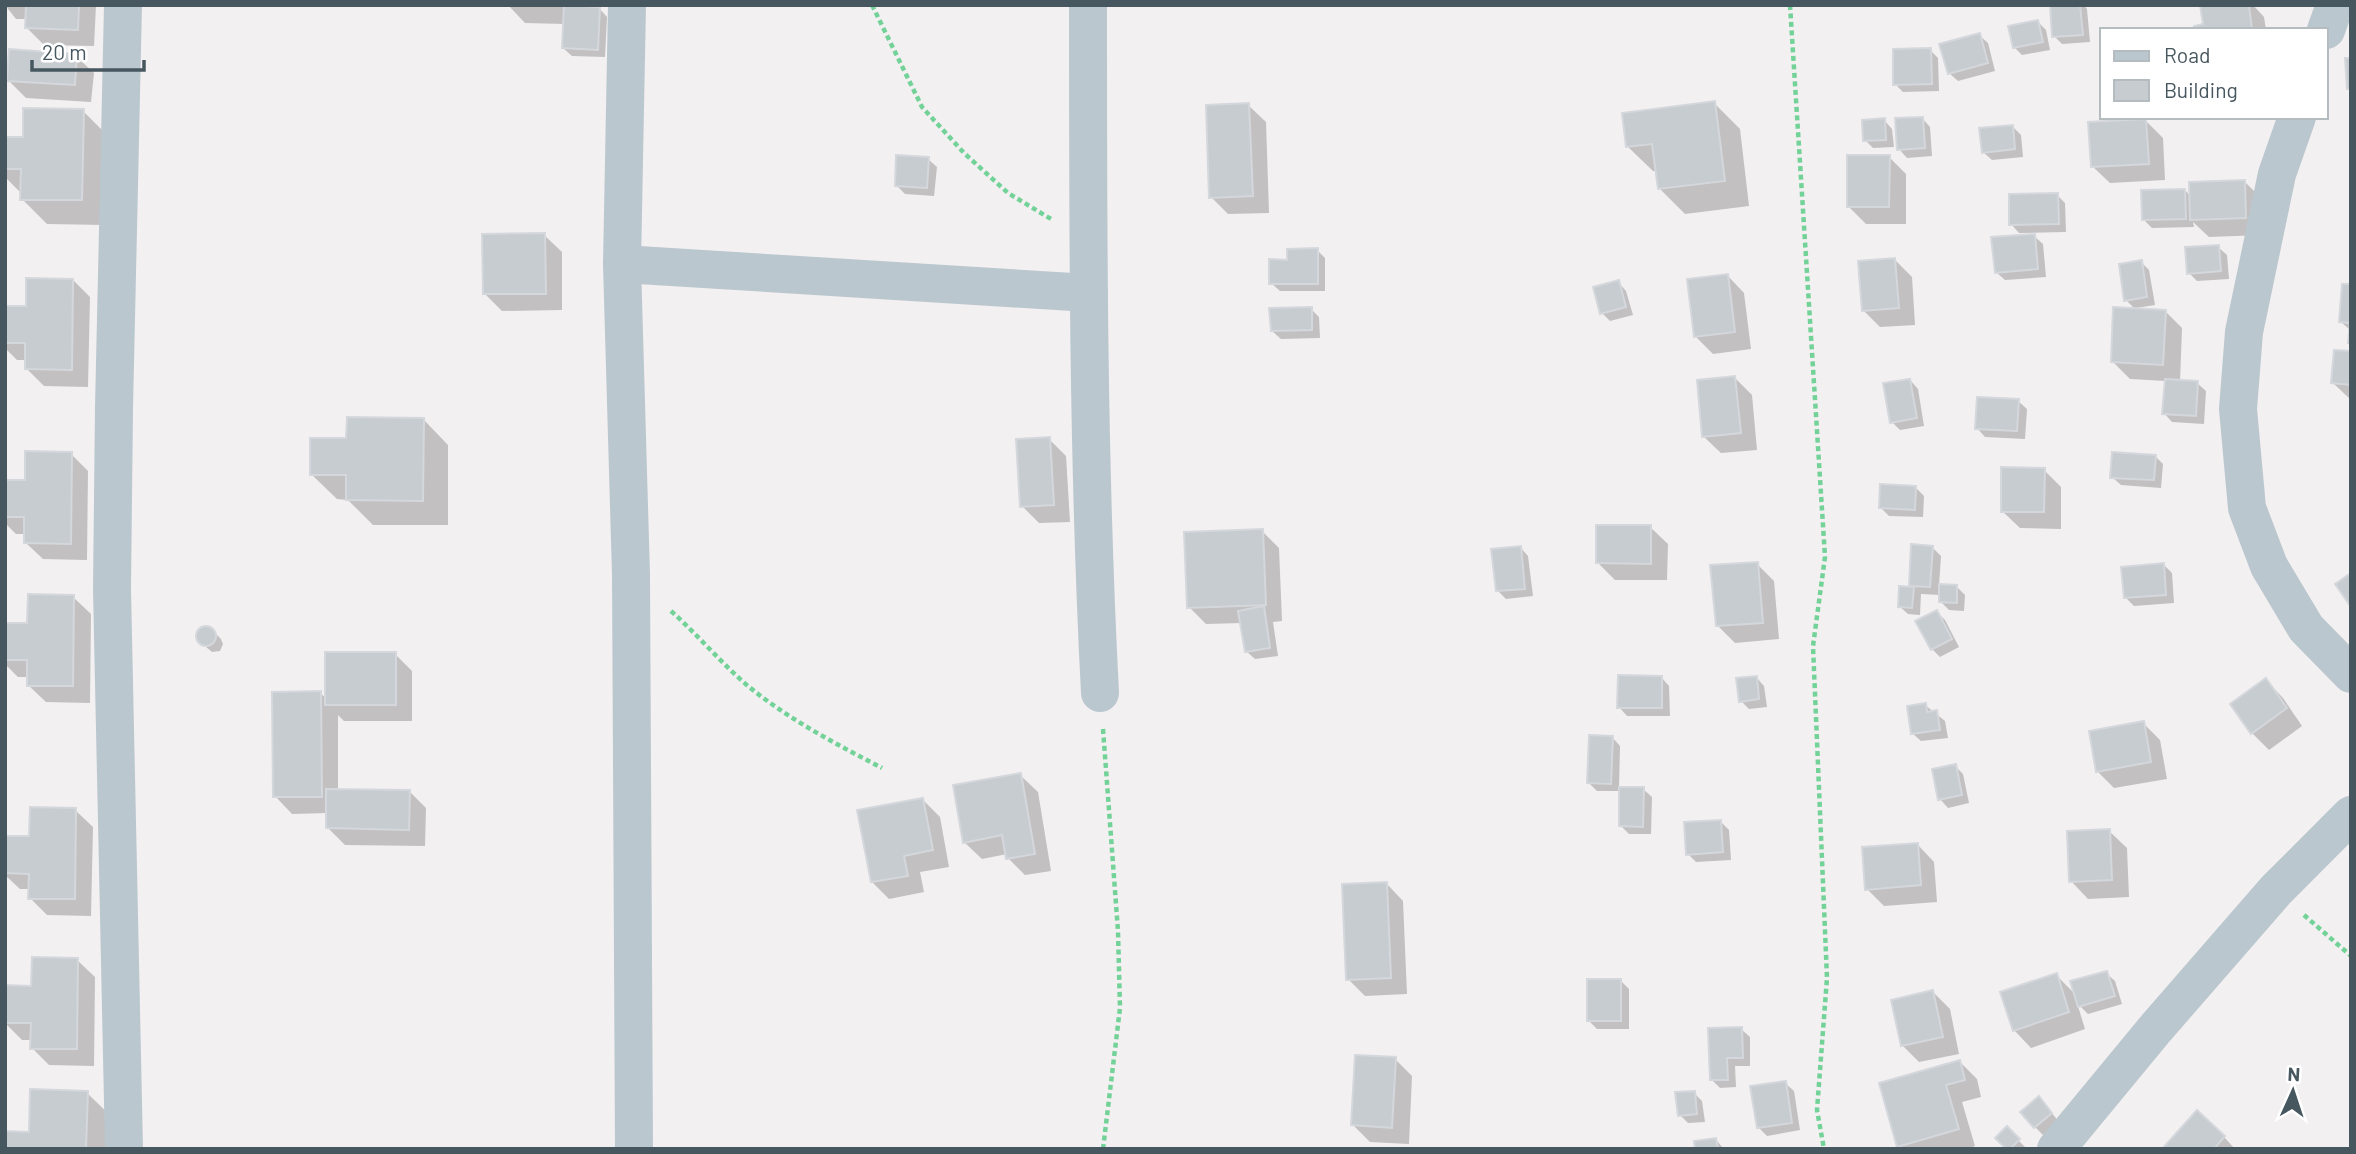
<svg xmlns="http://www.w3.org/2000/svg" width="2356" height="1154" font-family="Barlow,sans-serif">
<rect width="100%" height="100%" fill="#f3f0f1"/>
<g fill="#0003">
<path d="M5 5H96L94 46 44 45 27 28V19H16Z"/>
<path d="M508 5H575V7L599 8 607 17 605 57 572 56 563 48 565 24 525 23Z"/>
<path d="M2051 5H2084L2087 9 2090 42 2062 44 2054 36Z"/>
<path d="M2209 5H2253L2264 17 2266 30H2196L2205 26Z"/>
<path d="M2038 22 2046 30 2050 50 2022 55 2014 47Z"/>
<path d="M1979 35 1988 43 1995 71 1958 81 1949 73Z"/>
<path d="M1930 50 1938 58 1939 91 1903 92 1895 84Z"/>
<path d="M76 56 94 73 91 102 26 98 9 81Z"/>
<path d="M1714 103 1740 129 1749 206 1685 214 1660 189 1658 171H1653L1627 146Z"/>
<path d="M1248 105 1266 122 1269 213 1228 214 1211 197Z"/>
<path d="M83 111 108 136 106 225 47 224 22 199V194L5 177V138L25 139Z"/>
<path d="M1922 118 1930 127 1932 156 1907 158 1899 149Z"/>
<path d="M1884 120 1892 129 1894 147 1873 148 1865 140Z"/>
<path d="M2145 120 2163 138 2165 180 2110 183 2092 166Z"/>
<path d="M2012 126 2021 135 2023 157 1992 160 1983 152Z"/>
<path d="M1889 157 1906 174V224H1866L1849 207Z"/>
<path d="M928 159 937 167 934 196 905 194 896 185Z"/>
<path d="M2245 182 2262 199 2263 235 2209 237 2193 222 2194 227 2152 228 2144 220 2185 190 2191 197Z"/>
<path d="M2057 195 2065 203 2066 232 2019 233 2011 224Z"/>
<path d="M544 235 562 252V310L502 311 485 294Z"/>
<path d="M2034 236 2043 244 2046 277 2005 280 1996 272Z"/>
<path d="M2218 247 2227 255 2229 279 2197 281 2189 273Z"/>
<path d="M1317 250 1325 258V291H1280L1271 283 1289 262Z"/>
<path d="M1895 260 1912 277 1915 325 1880 327 1863 310Z"/>
<path d="M2141 262 2149 270 2155 305 2136 308V310L2126 300Z"/>
<path d="M1727 275 1744 293 1751 349 1713 354 1696 337Z"/>
<path d="M73 280 90 297 88 387 44 386 27 369V360H17L5 348V308H28Z"/>
<path d="M1618 282 1626 291 1633 315 1610 321 1602 313Z"/>
<path d="M2351 286V344V331L2341 322Z"/>
<path d="M1311 309 1319 317 1320 338 1281 339 1272 331Z"/>
<path d="M2165 311 2182 328 2180 382 2197 383 2206 391 2204 424 2172 422 2164 413 2166 381 2130 379 2113 362Z"/>
<path d="M2351 353V400L2333 383Z"/>
<path d="M1735 378 1752 395 1757 450 1721 453 1703 436Z"/>
<path d="M1910 380 1918 389 1924 426 1900 430 1892 422Z"/>
<path d="M2018 401 2027 409 2025 439 1985 437 1977 428Z"/>
<path d="M423 419 448 445V525H373L348 500 337 499 311 474Z"/>
<path d="M1049 439 1066 456 1070 522 1039 523 1022 506Z"/>
<path d="M71 454 88 471 87 560 43 559 25 542 26 534H16L5 523V481L27 482Z"/>
<path d="M2155 456 2163 464 2161 488 2121 485 2112 477Z"/>
<path d="M2044 470 2061 487V529L2020 528 2002 511Z"/>
<path d="M1916 488 1924 496 1923 517 1889 516 1880 507Z"/>
<path d="M1650 527 1668 544 1667 580H1615L1598 563Z"/>
<path d="M1262 531 1279 548 1282 621 1273 622 1278 656 1255 659 1246 651 1242 623 1206 624 1189 607Z"/>
<path d="M1913 546 1932 547 1941 556 1939 586H1956L1965 595 1964 611 1949 610 1941 602V595L1921 594 1920 615 1908 614 1899 606 1910 589Z"/>
<path d="M1520 547 1528 556 1533 596 1506 599 1498 591Z"/>
<path d="M1757 564 1774 581 1779 639 1735 643 1718 626Z"/>
<path d="M2164 565 2172 573 2174 603 2134 606 2126 598Z"/>
<path d="M73 597 91 614 90 703 46 702 28 685V677H18L5 664V624L29 625Z"/>
<path d="M1937 612 1945 620 1959 647 1940 657 1932 649Z"/>
<path d="M204 628 212 630 221 639 223 644 220 651 212 652 199 641 197 635 199 630Z"/>
<path d="M395 654 412 671V721H344L338 715V791H409L426 808 425 846 345 845 328 828V813L292 814 275 796 320 693 327 699Z"/>
<path d="M1661 677 1669 686 1670 716H1627L1619 707Z"/>
<path d="M1756 677 1764 686 1767 707 1749 709 1741 701Z"/>
<path d="M2266 680 2283 698 2302 726 2269 750 2252 733Z"/>
<path d="M1925 705 1945 721 1948 738 1921 741 1912 733Z"/>
<path d="M2143 723 2160 740 2167 779 2114 788 2097 771Z"/>
<path d="M1612 737 1620 746 1619 789H1643L1652 797 1651 834H1629L1621 826V791H1597L1588 782Z"/>
<path d="M1955 766 1963 774 1969 803 1948 808 1940 799Z"/>
<path d="M1020 775 1038 792 1051 871 1025 875 1008 858 1007 854 982 859 964 842Z"/>
<path d="M923 800 940 817 949 867 920 872 924 892 889 899 872 882Z"/>
<path d="M75 810 93 827 91 916 47 915 30 898V889H20L5 875V837L30 838Z"/>
<path d="M1721 822 1729 830 1731 860 1696 862 1688 854Z"/>
<path d="M2109 831 2127 848 2129 897 2088 899 2071 881Z"/>
<path d="M1917 844 1934 862 1937 902 1884 906 1867 889Z"/>
<path d="M1386 883 1403 901 1407 994 1365 996 1348 979Z"/>
<path d="M77 960 95 977 94 1066 49 1065 32 1048V1040H22L5 1023V987H32Z"/>
<path d="M2106 973 2115 981 2122 1004 2088 1014 2077 1003 2085 1029 2031 1048 2014 1030 2056 975 2077 996Z"/>
<path d="M1620 980 1629 989V1029H1597L1589 1021Z"/>
<path d="M1933 992 1950 1009 1959 1054 1919 1062 1902 1045Z"/>
<path d="M1741 1029 1750 1037V1066H1735L1736 1087 1720 1088 1712 1080Z"/>
<path d="M1395 1059 1412 1076 1409 1144 1370 1142 1353 1125Z"/>
<path d="M1960 1062 1977 1079 1981 1097 1962 1102 1975 1146 1967 1149H1901L1898 1146Z"/>
<path d="M1785 1083 1794 1091 1800 1130 1767 1136 1758 1127Z"/>
<path d="M87 1093 113 1118 112 1149H5L31 1133Z"/>
<path d="M1694 1093 1702 1101 1705 1122 1688 1123 1680 1115Z"/>
<path d="M2047 1107 2059 1122 2043 1135 2035 1127Z"/>
<path d="M2007 1129 2027 1149H2009Z"/>
<path d="M2224 1137 2235 1149H2164Z"/>
<path d="M1716 1140 1724 1149H1697Z"/>
</g>
<g fill="#c7ccd0" stroke="#d4d7dc" stroke-width="2">
<path d="M26 5H79L78 30 25 28Z"/>
<path d="M564 5 600 7 598 50 562 48Z"/>
<path d="M2050 5H2080L2083 35 2052 37Z"/>
<path d="M2200 5H2249L2252 30H2194V26L2203 24Z"/>
<path d="M2038 20 2043 42 2013 48 2008 26Z"/>
<path d="M1980 33 1988 63 1948 74 1939 44Z"/>
<path d="M1931 48 1932 84 1893 85V49Z"/>
<path d="M9 49 77 54 75 85 7 81Z"/>
<path d="M2345 58H2351V89H2347Z"/>
<path d="M1715 101 1725 181 1658 189 1652 144 1626 147 1622 113Z"/>
<path d="M1249 103 1253 196 1209 198 1206 105Z"/>
<path d="M23 108 84 109 82 200H20L21 169H5V137H23Z"/>
<path d="M1923 117 1925 148 1897 150 1895 118Z"/>
<path d="M1885 118 1886 140 1863 141 1862 120Z"/>
<path d="M2146 119 2149 164 2091 167 2088 122Z"/>
<path d="M2013 125 2015 149 1982 153 1979 128Z"/>
<path d="M896 155 929 157 927 188 895 186Z"/>
<path d="M1847 155H1890L1889 207H1847Z"/>
<path d="M2245 180 2246 218 2190 220 2189 182Z"/>
<path d="M2185 189 2186 219 2142 220 2141 190Z"/>
<path d="M2058 193 2059 224 2009 225V194Z"/>
<path d="M545 233 546 294H483L482 234Z"/>
<path d="M2035 234 2038 269 1995 273 1991 237Z"/>
<path d="M2219 245 2221 271 2187 274 2185 247Z"/>
<path d="M1318 248V284H1269V259L1287 260V249Z"/>
<path d="M1895 258 1899 308 1862 311 1858 261Z"/>
<path d="M2142 260 2147 297 2124 301 2119 264Z"/>
<path d="M1728 274 1735 332 1694 337 1687 279Z"/>
<path d="M26 278 73 279 72 370 25 369V343H5V306H26Z"/>
<path d="M1619 280 1626 307 1600 314 1593 287Z"/>
<path d="M2342 284H2351V343H2348L2350 323 2339 322Z"/>
<path d="M1312 307V330L1271 331 1269 308Z"/>
<path d="M2113 307 2166 310 2163 365 2111 362Z"/>
<path d="M2334 350 2351 351V385L2331 383Z"/>
<path d="M1735 376 1741 433 1702 437 1697 380Z"/>
<path d="M1910 379 1917 418 1890 423 1883 383Z"/>
<path d="M2165 379 2198 381 2196 416 2162 414Z"/>
<path d="M1977 397 2019 399 2017 431 1975 429Z"/>
<path d="M347 417 424 418 423 501 346 500V475H310V438H346Z"/>
<path d="M1050 437 1054 505 1020 507 1016 439Z"/>
<path d="M25 451 72 452 71 544 24 543V517H5V480H25Z"/>
<path d="M2112 452 2156 455 2154 480 2110 478Z"/>
<path d="M2001 467 2045 468 2044 512H2001Z"/>
<path d="M1880 484 1916 486 1915 510 1879 508Z"/>
<path d="M1596 525H1651V564L1596 563Z"/>
<path d="M1263 529 1266 605 1187 608 1184 532Z"/>
<path d="M1911 544 1933 546 1930 587 1909 586Z"/>
<path d="M1521 546 1525 589 1496 591 1491 549Z"/>
<path d="M1758 562 1763 623 1716 626 1710 565Z"/>
<path d="M2164 563 2166 595 2124 598 2121 567Z"/>
<path d="M2351 573V607L2335 584Z"/>
<path d="M1939 584 1957 585V603L1939 602Z"/>
<path d="M1899 586 1914 587 1912 608 1898 607Z"/>
<path d="M28 594 74 595 73 686H27V660H5V623H27Z"/>
<path d="M1264 606 1270 648 1245 652 1238 611Z"/>
<path d="M1937 610 1952 639 1931 650 1915 621Z"/>
<circle cx="206" cy="636" r="10"/>
<rect x="325" y="652" width="71" height="53"/>
<path d="M1618 675 1662 676V708H1617Z"/>
<path d="M1757 676 1759 699 1739 702 1736 678Z"/>
<path d="M2266 678 2287 708 2251 734 2230 704Z"/>
<path d="M321 691 322 797H273L272 692Z"/>
<path d="M1926 703 1927 712 1937 710 1940 730 1911 734 1907 706Z"/>
<path d="M2144 721 2151 762 2096 772 2089 731Z"/>
<path d="M1589 735 1613 736 1611 784 1587 783Z"/>
<path d="M1956 764 1962 795 1938 800 1932 769Z"/>
<path d="M1021 773 1035 854 1006 859 1002 835 963 843 953 785Z"/>
<path d="M1619 787H1644L1643 827 1619 826Z"/>
<path d="M326 789 410 790 409 830 326 828Z"/>
<path d="M923 798 933 850 904 856 908 876 871 882 857 810Z"/>
<path d="M30 807 76 808 75 899H28L29 874 5 873V836H29Z"/>
<path d="M1721 820 1723 852 1686 855 1684 822Z"/>
<path d="M2110 829 2112 880 2069 882 2067 831Z"/>
<path d="M1918 843 1921 885 1865 890 1862 847Z"/>
<path d="M1387 882 1391 978 1346 980 1342 884Z"/>
<path d="M32 957 78 958 77 1049H30L31 1023H5V985L31 986Z"/>
<path d="M2107 971 2115 996 2078 1007 2070 981Z"/>
<path d="M2057 973 2069 1012 2013 1031 2000 992Z"/>
<rect x="1587" y="979" width="34" height="42"/>
<path d="M1933 990 1943 1037 1901 1046 1891 1000Z"/>
<path d="M1742 1027 1743 1058H1727L1728 1080H1710L1708 1028Z"/>
<path d="M1355 1055 1396 1057 1392 1128 1351 1125Z"/>
<path d="M1960 1060 1965 1080 1946 1085 1959 1129 1897 1147 1879 1083Z"/>
<path d="M1786 1081 1792 1123 1757 1128 1750 1086Z"/>
<path d="M30 1089 88 1091 86 1149H5V1131L29 1132Z"/>
<path d="M1695 1091 1697 1114 1678 1116 1675 1092Z"/>
<path d="M2039 1096 2052 1113 2034 1128 2020 1112Z"/>
<path d="M2197 1110 2225 1136 2214 1149H2162Z"/>
<path d="M2007 1126 2020 1139 2010 1149H2006L1995 1138Z"/>
<path d="M1716 1138 1718 1149H1695L1694 1141Z"/>
</g>
<g fill="none" stroke-linecap="round" stroke-linejoin="round">
<g stroke="#73d298" stroke-width="4.5" stroke-dasharray="5 3.5" stroke-linecap="butt">
<path d="M872 5 922 107 964 153 1008 193 1051 219"/>
<path d="M1790 5 1825 557 1813 646 1827 978 1817 1110 1824 1149"/>
<path d="M671 611C698 635 721 663 748 686 788 719 836 744 882 768"/>
<path d="M1103 729 1118 931 1120 1008 1103 1149"/>
<path d="M2304 915 2351 956"/>
</g>
<g stroke="#bbc7ce" stroke-width="38">
<path d="M123 5 114 408 112 589 124 1149"/>
<path d="M627 5 622 264 631 575 634 1149"/>
<path d="M1088 5C1088 235 1088 464 1100 693"/>
<path d="M2326 30 2335 5"/>
<path d="M2297 117 2277 174 2244 332 2238 409 2247 508 2269 566 2306 628 2351 674"/>
<path d="M622 264 1089 293"/>
<path d="M2056 1149 2156 1028 2276 890 2351 815"/>
</g>
</g>
<rect width="2356" height="1154" fill="none" stroke="#47575f" stroke-width="14"/>
<rect x="2100" y="28" width="228" height="91" fill="#ffffff" stroke="#b5bcbf" stroke-width="2"/>
<rect x="2114" y="51" width="35" height="10" fill="#bbc7ce" stroke="#b5bcbf" stroke-width="2"/>
<text x="2164" y="63" font-size="21" fill="#47575f">Road</text>
<rect x="2114" y="80" width="35" height="21" fill="#c7ccd0" stroke="#b5bcbf" stroke-width="2"/>
<text x="2164" y="98" font-size="21" fill="#47575f">Building</text>
<g transform="translate(2293 1091) rotate(3)" stroke="#ffffff" stroke-width="5" paint-order="stroke">
<path d="M0-5L12 26L0 18L-12 26Z" fill="#47575f"/>
<text y="-10" font-size="19" font-weight="bold" text-anchor="middle" fill="#47575f">N</text>
</g>
<path d="M32 60v10h112v-10" fill="none" stroke="#47575f" stroke-width="3.5"/>
<text x="42" y="60" font-size="21" fill="#47575f" stroke="#ffffff" stroke-width="5" paint-order="stroke">20 m</text>
</svg>
